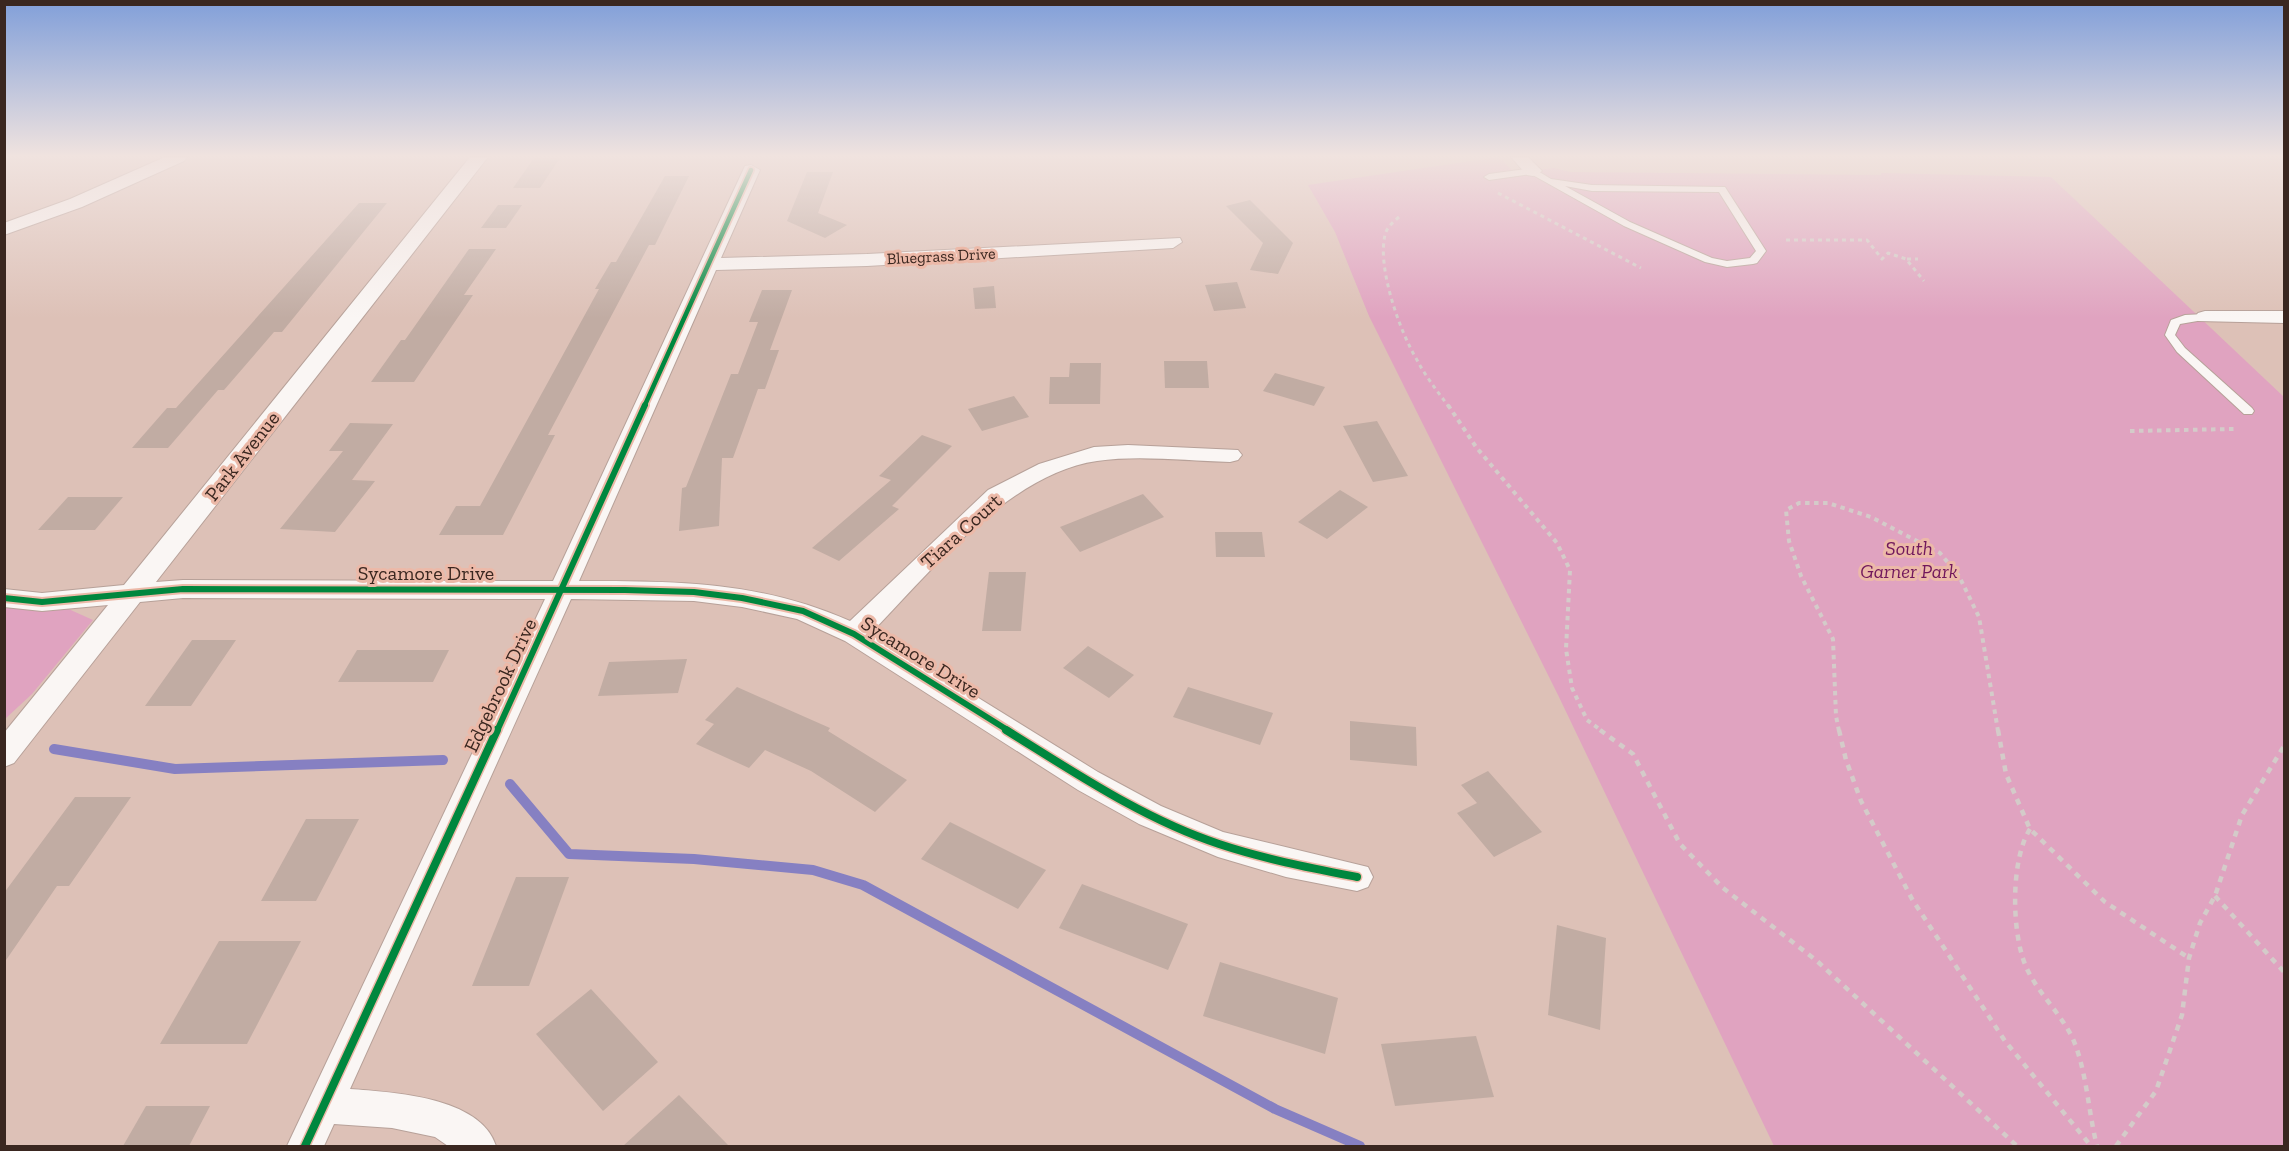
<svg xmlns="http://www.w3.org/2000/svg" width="2289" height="1151" font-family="'Zilla Slab',serif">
<rect width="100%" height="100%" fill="#ddc1b7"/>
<g fill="#e0a3c0">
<path d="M1498 157 1515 173 1554 168 1570 172 1881 175V173L2051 177 2284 397V1146H1774L1559 697 1369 316 1335 232 1308 185Z"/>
<path d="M5 603 64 607 93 620 32 694 5 719Z"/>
</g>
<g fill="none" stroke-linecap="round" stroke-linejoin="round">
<g stroke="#8680c2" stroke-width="10">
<path d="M54 749 175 769 443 760"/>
<path d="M510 784 569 854 694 859 813 870 863 885 1275 1109 1360 1146"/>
</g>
</g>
<g fill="#c1aca3">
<path d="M534 158H560L540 188H513Z"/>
<path d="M807 172H833L818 213 847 225 825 238 787 221Z"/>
<path d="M665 176H689L655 245H649L548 435H555L503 535H439L456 506H480L599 289H595L611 262H616Z"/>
<path d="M1250 200 1293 243 1278 274 1250 270 1263 243 1226 206Z"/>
<path d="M359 203H387L282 332H274L224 390H218L168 448H132L167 408H176Z"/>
<path d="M498 205H522L506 228H481Z"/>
<path d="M469 249H496L464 295H473L414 382H371L401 340H405Z"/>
<path d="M1237 282 1246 308 1214 311 1205 285Z"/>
<path d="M994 286 996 308 975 309 973 288Z"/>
<path d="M762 290H792L770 350H779L765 389H758L733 458H722L719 526 679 531 682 488 686 487 731 374H738L758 322H749Z"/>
<path d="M1164 361H1207L1209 388H1165Z"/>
<path d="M1070 363H1101L1100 404H1049L1050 377H1069Z"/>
<path d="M1275 373 1325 387 1314 406 1263 391Z"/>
<path d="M1014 396 1029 417 982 431 968 409Z"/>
<path d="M1377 421 1408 476 1373 482 1343 426Z"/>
<path d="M350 423 393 424 352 480 375 481 335 532 280 529 343 451H329Z"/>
<path d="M922 435 952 446 892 506 899 509 839 561 812 548 891 480 879 476Z"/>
<path d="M1340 490 1368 507 1327 539 1298 522Z"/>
<path d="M1143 494 1164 517 1080 552 1060 527Z"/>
<path d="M68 497H123L95 530H38Z"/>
<path d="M1215 532H1262L1265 557H1216Z"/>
<path d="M989 572H1026L1021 631H982Z"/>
<path d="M192 640H236L191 706H145Z"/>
<path d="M1088 646 1134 675 1109 698 1063 668Z"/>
<path d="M357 650H449L433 682H338Z"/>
<path d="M687 659 678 693 598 696 609 662Z"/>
<path d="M737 687 830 728 828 731 907 780 875 812 811 771 765 750 749 768 696 744 714 724 705 720Z"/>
<path d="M1188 687 1273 713 1260 745 1173 717Z"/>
<path d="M1350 721 1416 727 1417 766 1350 760Z"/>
<path d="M1488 771 1542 832 1494 857 1457 813 1477 803 1461 785Z"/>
<path d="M75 797H131L69 886H57L4 963V893Z"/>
<path d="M306 819H359L316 901H261Z"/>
<path d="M950 822 1046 870 1018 909 921 859Z"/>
<path d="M516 877H569L529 986H472Z"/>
<path d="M1082 884 1188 924 1168 970 1059 928Z"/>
<path d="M1557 925 1606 938 1600 1030 1548 1015Z"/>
<path d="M219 941H301L247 1044H160Z"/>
<path d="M1220 962 1338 998 1325 1054 1203 1016Z"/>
<path d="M591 989 658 1062 603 1111 536 1034Z"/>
<path d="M1476 1036 1494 1097 1395 1106 1381 1044Z"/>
<path d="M679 1095 729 1146H623Z"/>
<path d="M146 1106H210L189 1146H123Z"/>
</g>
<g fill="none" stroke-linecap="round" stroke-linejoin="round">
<defs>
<g id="service">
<path d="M1533 168 1551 179 1592 185 1725 187 1766 251 1757 263 1753 264 1727 267 1705 262 1624 226 1531 174 1489 180 1484 177 1489 174ZM1565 186 1592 191 1719 192 1756 251 1750 258 1727 261 1712 258 1630 222Z"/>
<path d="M2205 314 2210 317 2209 319 2180 324 2175 335 2185 348 2252 408 2254 411 2252 414H2244L2177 352 2165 335 2171 320 2185 315Z"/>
</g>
<g id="minor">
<path d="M165 157H187L184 161 82 207 4 235V223L70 199Z"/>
<path d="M470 157H488L156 582 183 580 553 581 745 166 751 165 760 170 721 258 867 254 1180 238 1182 242 1173 248 867 266 716 270 579 581C676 581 760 581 850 621L988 490 1039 464 1094 447 1128 445 1238 450 1242 455 1238 460 1230 462C1187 461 1140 455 1097 461 1010 473 930 572 872 632L1098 772 1161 806 1223 832 1368 867 1373 877 1368 887 1357 891 1286 877 1218 857 1139 824 1078 790 845 641 797 619 742 607 694 601 571 599 350 1089C393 1092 481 1097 496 1146H448L435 1137 392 1128 334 1124 324 1146H287L545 599 183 598 140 602 14 763 4 767V733L108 605 42 611 4 607V589L42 593 124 585Z"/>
<path d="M1511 157H1528L1542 171 1533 176 1527 175Z"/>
<path d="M2205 311H2284V323L2198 321 2195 317 2198 313Z"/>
</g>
</defs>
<use href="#service" stroke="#b7a199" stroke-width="2"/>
<use href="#minor" stroke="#b7a199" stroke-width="2"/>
<g stroke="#d4cbc9" stroke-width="3" stroke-dasharray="4 4" stroke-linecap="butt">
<path d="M1498 193 1641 268"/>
<path d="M1399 217C1393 222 1387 227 1385 235 1377 268 1400 332 1417 360 1426 377 1438 392 1449 407"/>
<path d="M1786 240H1867L1882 259 1888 253 1906 259 1924 281"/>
<path d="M1907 259H1918"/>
</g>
<g stroke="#d4cbc9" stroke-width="4" stroke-dasharray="4.5 4.5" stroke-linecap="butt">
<path d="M1448 405 1476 447 1557 543 1570 570 1566 649 1572 688 1587 720 1602 731"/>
<path d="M2130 431 2234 429"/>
<path d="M1839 731 1836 716 1833 639 1801 576 1789 541 1786 510 1799 503H1828L1871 517 1940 553 1959 576 1979 617 1998 731"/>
</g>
<g stroke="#d4cbc9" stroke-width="4.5" stroke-dasharray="6 6" stroke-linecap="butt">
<path d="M1600 730 1633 754 1680 844 1723 888 1817 961 2017 1146"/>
<path d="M1839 730 1846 760 1861 801 1912 899 2005 1041 2091 1146"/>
<path d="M1998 730 2006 774 2030 829 2105 902 2189 958"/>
<path d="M2030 829C2010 860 2011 938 2028 971 2040 995 2061 1014 2073 1039 2087 1072 2088 1111 2097 1146"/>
<path d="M2215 896 2284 972"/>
<path d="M2116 1146 2156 1091 2182 1015 2189 958 2200 923 2215 896 2242 815 2284 746"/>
</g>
<use href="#service" fill="#faf6f4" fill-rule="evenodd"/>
<use href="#minor" fill="#faf6f4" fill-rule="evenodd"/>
<defs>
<path id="cycleway-far2" d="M644 407 751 170"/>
<g id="cycleway-far1">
<path d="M4 598 42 602 183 589 625 590 694 592 742 598 803 611 854 634 1009 731"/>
<path d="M497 731 645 405"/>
</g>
<g id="cycleway">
<path d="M1006 730C1074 772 1143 819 1219 844 1264 859 1311 868 1357 877"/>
<path d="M305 1146 497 730"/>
</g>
</defs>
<use href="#cycleway-far2" stroke="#ecb9a8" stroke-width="8"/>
<use href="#cycleway-far1" stroke="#ecb9a8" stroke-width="10"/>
<use href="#cycleway" stroke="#ecb9a8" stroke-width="11"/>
<use href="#cycleway-far2" stroke="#00873e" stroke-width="4.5"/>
<use href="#cycleway-far1" stroke="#00873e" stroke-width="6"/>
<use href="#cycleway" stroke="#00873e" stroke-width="8"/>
</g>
<linearGradient id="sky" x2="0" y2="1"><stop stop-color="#819fd9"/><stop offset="0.49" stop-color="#f0e3df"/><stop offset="1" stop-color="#f0e3df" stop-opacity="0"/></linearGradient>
<rect width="2289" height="318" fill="url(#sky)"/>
<g text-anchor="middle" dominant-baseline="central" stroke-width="6" stroke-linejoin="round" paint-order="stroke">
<g font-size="16" fill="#3a2720" stroke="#ecb9a8">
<text transform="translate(941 256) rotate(-3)">Bluegrass Drive</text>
</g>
<g font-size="20" fill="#3a2720" stroke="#ecb9a8">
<text transform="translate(242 456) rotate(-52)">Park Avenue</text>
<text transform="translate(961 531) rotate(-42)">Tiara Court</text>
<text x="426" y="573">Sycamore Drive</text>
<text transform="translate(921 657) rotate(32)">Sycamore Drive</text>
<text transform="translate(500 685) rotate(-65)">Edgebrook Drive</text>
</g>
<g font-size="20" font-style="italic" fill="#71175c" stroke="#ecb9a8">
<text x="1909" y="548">South<tspan x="1909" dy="23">Garner Park</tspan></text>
</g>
</g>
<rect width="2289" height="1151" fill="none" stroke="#3a2720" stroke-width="12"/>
</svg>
